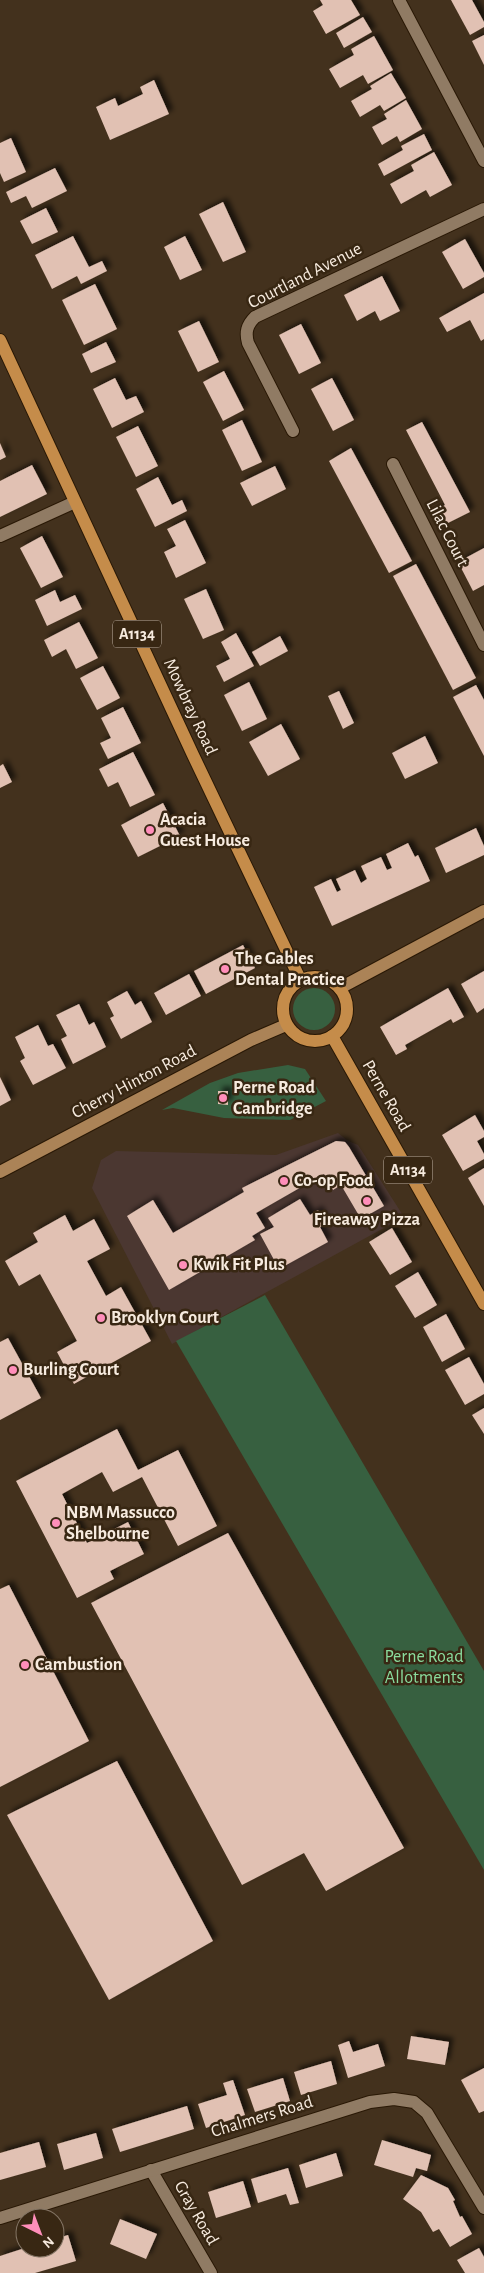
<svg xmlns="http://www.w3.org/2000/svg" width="484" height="2273" font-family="'Alegreya Sans',sans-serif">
<defs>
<filter id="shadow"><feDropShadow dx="4.5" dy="-4.5" stdDeviation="2.5" flood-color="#0009"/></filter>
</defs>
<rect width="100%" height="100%" fill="#43311d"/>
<path fill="#4b3731" d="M338 1133 348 1141 358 1145 404 1217 172 1344 92 1188 101 1160 116 1151 276 1155Z"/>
<g fill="#376040">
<circle cx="314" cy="1009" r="21"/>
<path d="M288 1065 305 1069 326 1101 290 1120 224 1118 173 1108 162 1110 210 1083 238 1073Z"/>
<path d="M265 1295 484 1671V1870L176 1341Z"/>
</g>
<g fill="#e1c1b3" filter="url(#shadow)">
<path d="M320 0H351L360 15 326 34 313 11 323 5Z"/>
<path d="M451 0H472L484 22V27L470 35Z"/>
<path d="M363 17 372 32 344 48 336 33Z"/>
<path d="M484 35V65L472 41Z"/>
<path d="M374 36 393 70 368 84 363 75 340 88 329 69 354 55 351 49Z"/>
<path d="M391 73 406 98 384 111 380 105 360 117 351 101 372 89 370 86Z"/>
<path d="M154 80 169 114 110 140 96 107 115 98 118 106 143 94 140 87Z"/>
<path d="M406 100 422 129 400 142 397 136 382 145 372 127 387 119 384 114Z"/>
<path d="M424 134 432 150 384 176 378 164 403 150 401 146Z"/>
<path d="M11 138 26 172 4 182 0 173V143Z"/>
<path d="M434 152 452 185 430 197 426 190 401 204 390 184 414 171 411 165Z"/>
<path d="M55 168 67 191 32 208 26 196 11 203 6 192Z"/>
<path d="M223 202 246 252 223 262 199 214Z"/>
<path d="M46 208 58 232 32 244 20 221Z"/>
<path d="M73 236 89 267 102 261 107 271 81 284 77 276 52 289 35 255Z"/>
<path d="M185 236 202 270 180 280 164 247Z"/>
<path d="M465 239 484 273V277L463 289 442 252Z"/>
<path d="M382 276 400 311 380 321 375 311 357 321 344 295Z"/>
<path d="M95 284 117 329 84 345 62 300Z"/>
<path d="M484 293V339L481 341 470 320 447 332 439 318Z"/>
<path d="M199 321 219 362 198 372 178 331Z"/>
<path d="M301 324 321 363 299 374 279 335Z"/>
<path d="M106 342 116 362 91 373 82 354Z"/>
<path d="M224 371 244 410 223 421 203 382Z"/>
<path d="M115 378 126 400 136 396 144 412 112 428 93 389Z"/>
<path d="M332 378 354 420 333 431 311 389Z"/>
<path d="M242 420 262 462 242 471 222 430Z"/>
<path d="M422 422 470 512 440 527 433 512 445 505 406 430Z"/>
<path d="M138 426 158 466 136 477 116 437Z"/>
<path d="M0 443 6 457 0 460Z"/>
<path d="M351 448 412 561 389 573 329 461Z"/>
<path d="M32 465 47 494 0 517V481Z"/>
<path d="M275 466 286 489 252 506 240 483Z"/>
<path d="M158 477 172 505 182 500 187 511 155 527 136 489Z"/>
<path d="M185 520 206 563 176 578 164 552 176 546 167 529Z"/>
<path d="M42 536 63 577 41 588 20 548Z"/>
<path d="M484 548V585L473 591 458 562Z"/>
<path d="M416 564 476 678 453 690 393 576Z"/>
<path d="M206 589 224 630 203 639 184 599Z"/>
<path d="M55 590 60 602 75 595 82 609 47 626 35 600Z"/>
<path d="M79 622 98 658 76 669 66 649 52 657 44 640Z"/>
<path d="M236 633 254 666 224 682 216 666 230 659 221 642Z"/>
<path d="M280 636 288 651 260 666 252 652Z"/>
<path d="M103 666 120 698 97 710 80 678Z"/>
<path d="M249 682 267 719 242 731 224 695Z"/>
<path d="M476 685 484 700V756L453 697Z"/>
<path d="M339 691 354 723 343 729 328 696Z"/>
<path d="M123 707 141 743 108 759 100 743 111 738 101 718Z"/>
<path d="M281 724 300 759 268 776 249 742Z"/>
<path d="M425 736 438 763 405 779 392 753Z"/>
<path d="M133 752 155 795 130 807 118 782 108 787 99 769Z"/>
<path d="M3 764 12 782 0 788V766Z"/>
<path d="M163 803 180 836 138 857 121 825Z"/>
<path d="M476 828 484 846V855L446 873 435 848Z"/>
<path d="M408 843 415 857 418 855 430 881 332 926 314 887 331 879 337 892 341 890 336 879 355 870 361 883 367 879 361 866 381 857 387 870 392 868 386 854Z"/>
<path d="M243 945 255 968 206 994 194 971Z"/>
<path d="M484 971V1008L477 1013 461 984Z"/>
<path d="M189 974 201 996 166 1015 154 993Z"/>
<path d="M448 988 464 1017 453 1023 451 1019 405 1045 407 1049 396 1055 380 1027Z"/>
<path d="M127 991 135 1005 141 1001 152 1022 121 1039 110 1018 114 1016 107 1002Z"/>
<path d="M79 1004 89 1025 94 1022 106 1047 73 1064 61 1039 67 1036 56 1015Z"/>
<path d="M38 1025 48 1046 53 1044 66 1068 33 1085 20 1061 25 1058 15 1037Z"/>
<path d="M0 1077 11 1100 0 1106Z"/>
<path d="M218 1091H228V1105L218 1104Z"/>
<path d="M475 1115 484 1131V1137L477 1141 484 1154V1159L463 1171 442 1135Z"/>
<path d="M336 1141 345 1142 349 1147 384 1206 361 1219 341 1185 333 1190 324 1174 256 1213 265 1228 252 1236 255 1240 169 1290 127 1216 153 1200 173 1233 244 1192 242 1188Z"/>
<path d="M484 1168V1206L468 1178Z"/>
<path d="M300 1199 310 1215 318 1210 326 1224 320 1227 328 1242 279 1269 260 1234 274 1227 268 1218Z"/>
<path d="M65 1215 73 1231 94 1219 110 1249 87 1261 106 1296 121 1287 151 1341 74 1384 57 1352 77 1341 40 1274 19 1286 5 1261 38 1242 33 1233Z"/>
<path d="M392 1228 412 1262 390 1275 369 1242Z"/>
<path d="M418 1272 437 1305 415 1318 395 1286Z"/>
<path d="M446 1314 465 1349 442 1362 423 1327Z"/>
<path d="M8 1338 41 1398 0 1420V1342Z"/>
<path d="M469 1357 484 1384V1394L465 1405 445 1370Z"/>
<path d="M484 1408V1434L472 1415Z"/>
<path d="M117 1429 138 1470 178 1450 217 1526 178 1546 142 1477 113 1492 102 1472 62 1494 87 1543 128 1522 144 1554 110 1571 114 1579 77 1598 16 1481Z"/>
<path d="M228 1533 404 1848 326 1891 304 1853 242 1885 91 1603Z"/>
<path d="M9 1585 89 1741 0 1787V1589Z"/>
<path d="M117 1761 213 1941 109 2000 7 1815Z"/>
<path d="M411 2036 449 2042 445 2065 407 2059Z"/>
<path d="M349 2041 353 2052 378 2044 385 2066 348 2078 338 2045Z"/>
<path d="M331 2061 337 2084 301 2095 294 2072Z"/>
<path d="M484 2068V2111L479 2113 461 2080Z"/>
<path d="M283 2078 290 2101 255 2112 247 2089Z"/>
<path d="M233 2080 245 2115 206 2128 198 2104 227 2095 223 2083Z"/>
<path d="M187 2106 194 2129 120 2152 112 2129Z"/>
<path d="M96 2133 103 2158 64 2170 57 2144Z"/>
<path d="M382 2140 431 2155 427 2171 416 2168 413 2177 374 2165Z"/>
<path d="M39 2142 46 2167 0 2180V2153Z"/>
<path d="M336 2153 343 2176 306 2188 299 2165Z"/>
<path d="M288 2168 299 2203 290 2205 286 2194 258 2203 251 2179Z"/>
<path d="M421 2175 448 2188 455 2200 453 2201 460 2217 462 2216 472 2234 450 2247 439 2229 433 2232 421 2212 403 2199Z"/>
<path d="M243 2181 251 2207 216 2218 208 2192Z"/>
<path d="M120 2219 157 2234 146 2259 110 2244Z"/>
<path d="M68 2235 76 2261 35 2273H0V2256L25 2248H55V2239Z"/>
<path d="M479 2248 484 2257V2273H465L457 2260Z"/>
</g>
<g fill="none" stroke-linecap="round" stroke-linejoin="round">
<defs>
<g id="street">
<path d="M399 0 484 161"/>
<path d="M293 431 248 343C245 332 247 325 255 317L484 209"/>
<path d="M393 464 484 645"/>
<path d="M0 536 75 502"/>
<path d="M151 2170 211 2273"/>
<path d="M0 2218 370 2102 394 2099 414 2102 427 2113 484 2208"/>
</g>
<g id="secondary">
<path d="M340 988 484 911"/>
<path d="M0 1172 251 1040 286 1025"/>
</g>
<g id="primary">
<path d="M0 340 193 755 300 979"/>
<circle cx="315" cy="1009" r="32"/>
<path d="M332 1036 484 1304"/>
</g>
</defs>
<use href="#street" stroke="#291805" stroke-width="14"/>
<use href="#secondary" stroke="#291805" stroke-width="14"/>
<use href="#primary" stroke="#291805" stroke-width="14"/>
<use href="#street" stroke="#907b64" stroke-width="12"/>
<use href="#secondary" stroke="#ab8357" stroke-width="12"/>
<use href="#primary" stroke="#c58c4a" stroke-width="12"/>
</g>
<g fill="#ff8eba" stroke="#382713" stroke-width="2">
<circle cx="150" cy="830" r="5"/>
<circle cx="225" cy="969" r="5"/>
<circle cx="223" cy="1098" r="5"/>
<circle cx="284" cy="1181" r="5"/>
<circle cx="367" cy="1201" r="5"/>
<circle cx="183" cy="1265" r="5"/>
<circle cx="101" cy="1318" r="5"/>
<circle cx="13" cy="1370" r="5"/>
<circle cx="56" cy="1523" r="5"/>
<circle cx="25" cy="1665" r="5"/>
</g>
<g text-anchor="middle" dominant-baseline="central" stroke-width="5" stroke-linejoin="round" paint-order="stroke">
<g fill="#382713" stroke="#beb0a2" stroke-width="1">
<rect x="113" y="620.5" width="48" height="27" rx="4"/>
<rect x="384" y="1156.5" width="48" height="27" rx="4"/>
</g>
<g font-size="16" font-weight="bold" fill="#f7ebdf">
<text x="137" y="634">A1134</text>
<text x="408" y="1170">A1134</text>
</g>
<g font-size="18" fill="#f7ebdf" stroke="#382713">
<text transform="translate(305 276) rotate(-27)">Courtland Avenue</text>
<text transform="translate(447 533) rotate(63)">Lilac Court</text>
<text transform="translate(190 707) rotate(65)">Mowbray Road</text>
<text transform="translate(134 1082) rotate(-28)">Cherry Hinton Road</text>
<text transform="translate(386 1096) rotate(60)">Perne Road</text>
<text transform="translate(262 2117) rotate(-17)">Chalmers Road</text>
<text transform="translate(196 2213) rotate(60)">Gray Road</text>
</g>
<g font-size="18" font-weight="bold" fill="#f7ebdf" stroke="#382713" text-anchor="start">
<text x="160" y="820">Acacia<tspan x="160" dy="21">Guest House</tspan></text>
<text x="235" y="959">The Gables<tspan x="235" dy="21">Dental Practice</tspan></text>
<text x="233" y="1088">Perne Road<tspan x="233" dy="21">Cambridge</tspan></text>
<text x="294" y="1181">Co-op Food</text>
<text x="367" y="1220" text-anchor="middle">Fireaway Pizza</text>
<text x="193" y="1265">Kwik Fit Plus</text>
<text x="111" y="1318">Brooklyn Court</text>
<text x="23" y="1370">Burling Court</text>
<text x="66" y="1513">NBM Massucco<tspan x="66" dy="21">Shelbourne</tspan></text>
<text x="35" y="1665">Cambustion</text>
</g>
<g font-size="18" fill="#8add9e" stroke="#382713">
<text x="424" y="1657">Perne Road<tspan x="424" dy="21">Allotments</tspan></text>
</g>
</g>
<g transform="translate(40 2233) rotate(138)"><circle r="24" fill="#382713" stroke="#847565"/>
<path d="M0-4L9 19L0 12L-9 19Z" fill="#ff8eba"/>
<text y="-8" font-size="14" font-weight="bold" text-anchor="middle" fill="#f7ebdf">N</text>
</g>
</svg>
